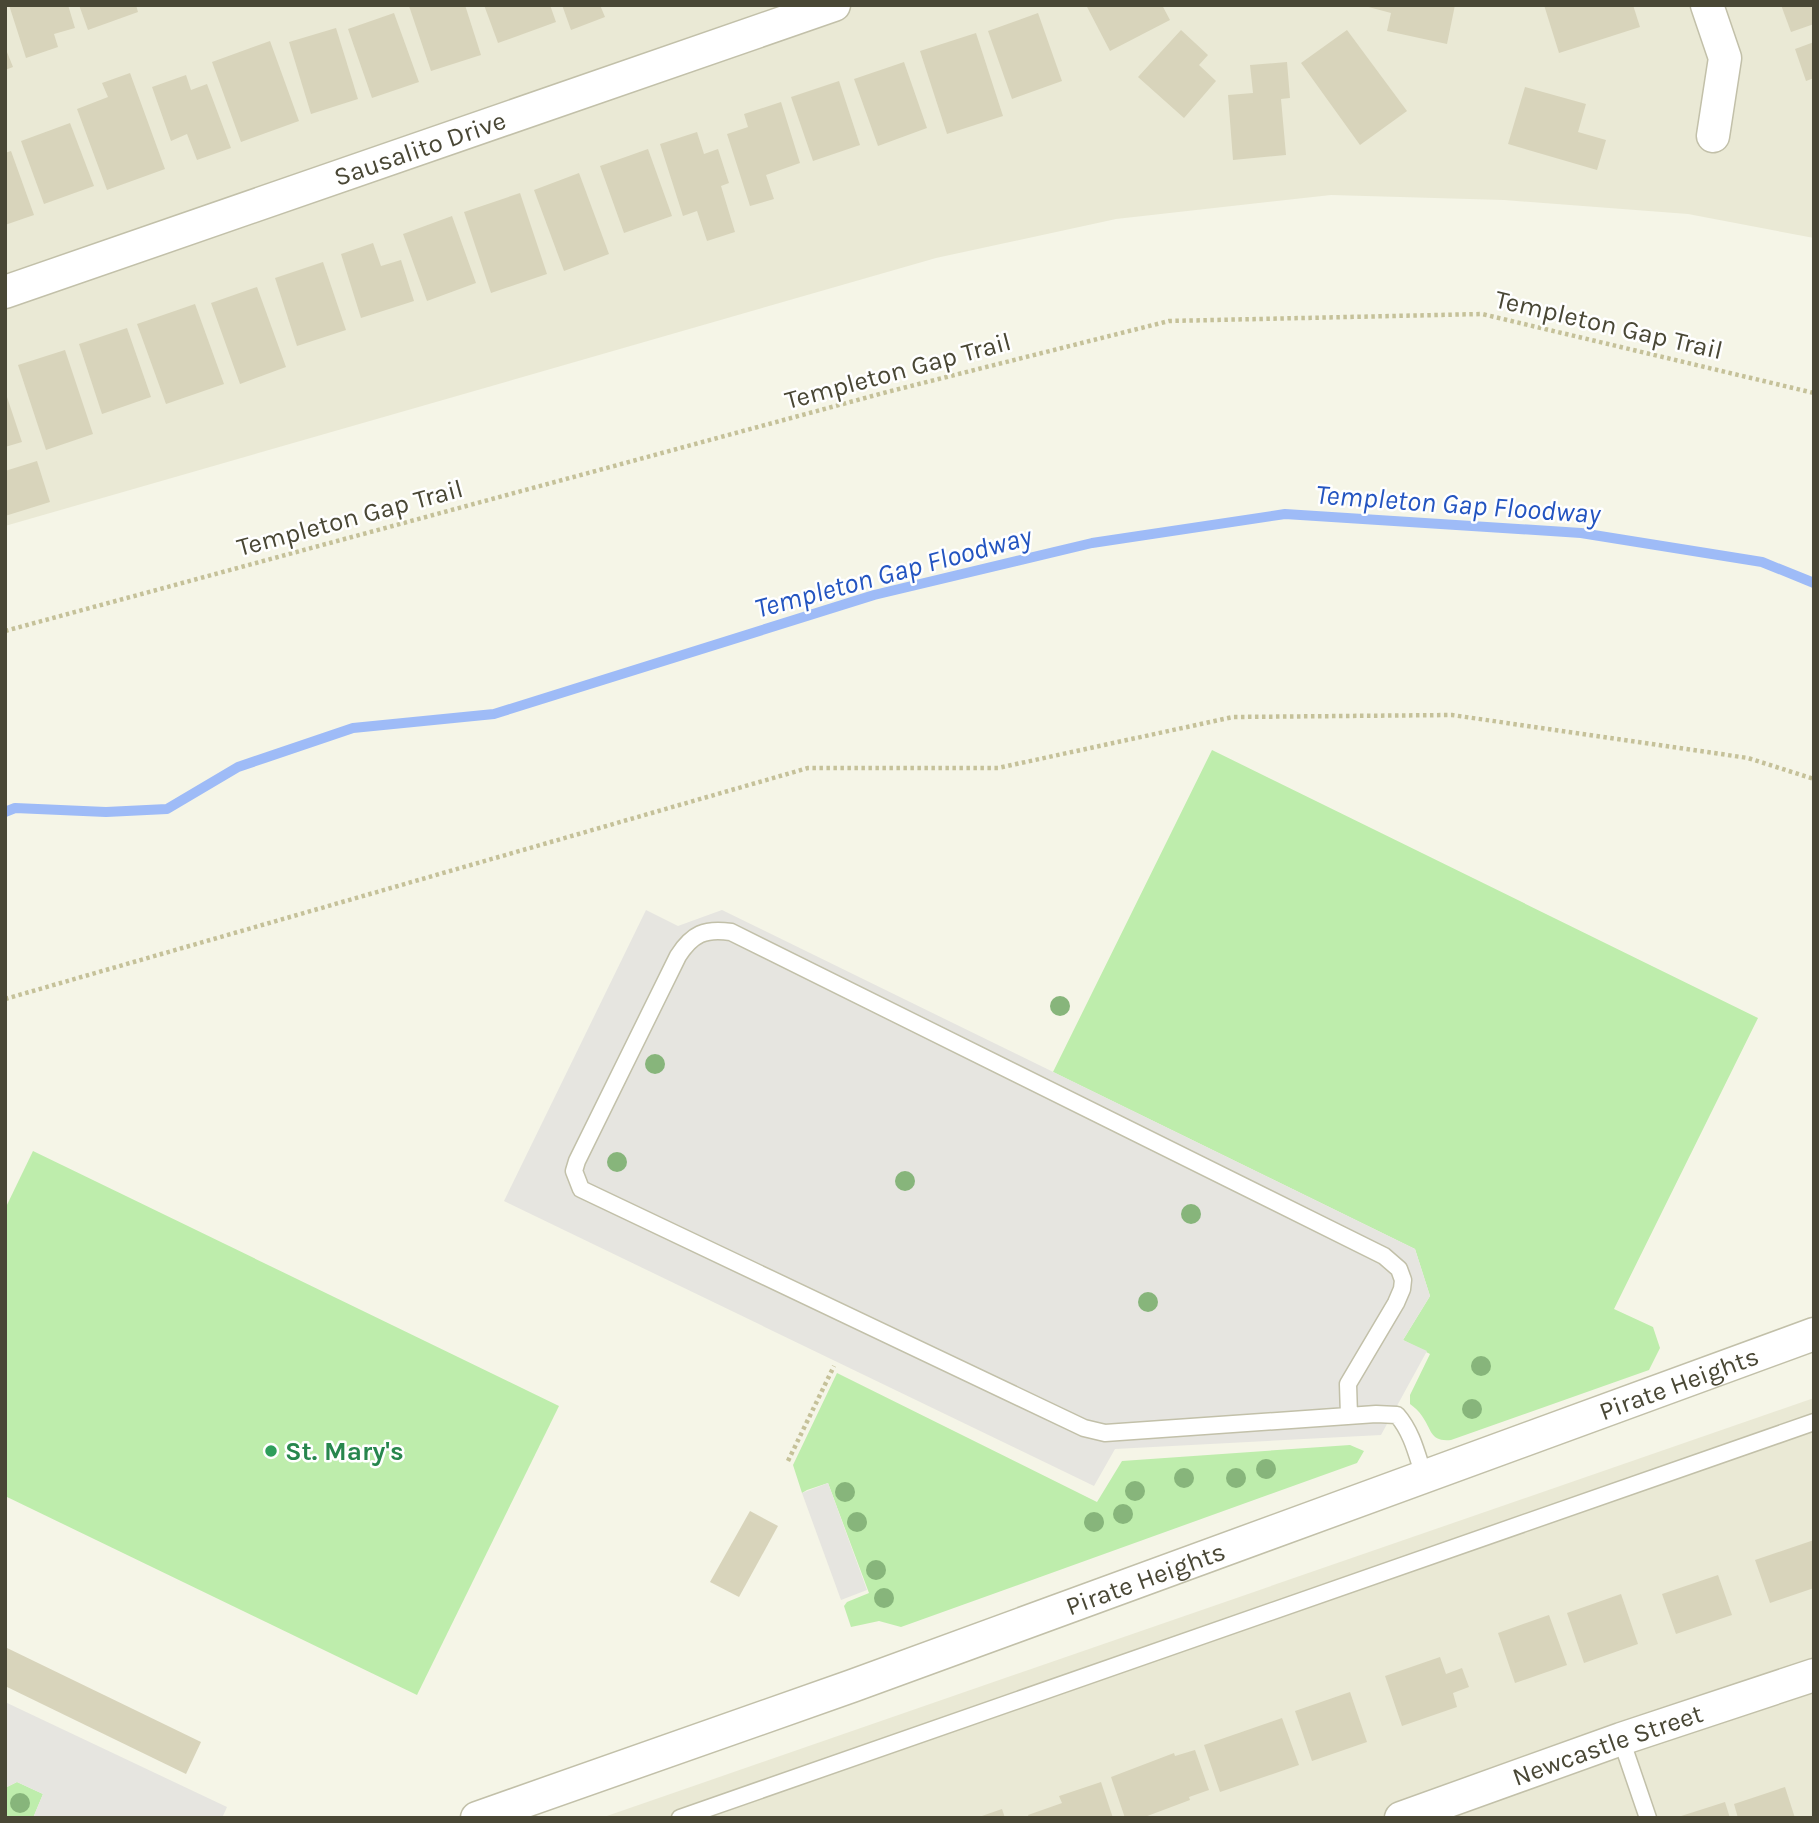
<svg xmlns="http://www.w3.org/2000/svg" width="1819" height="1823" font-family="Karla,sans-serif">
<rect width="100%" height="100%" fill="#f5f5e7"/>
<g fill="#eae9d5">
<path d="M5 5H1814V238L1688 214 1504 200 1331 195 1116 219 936 258 5 526Z"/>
<path d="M1814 1398V1818H601Z"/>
</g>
<g fill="#beedac">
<path d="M1212 750 1758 1018 1614 1309 1653 1327 1660 1348 1649 1370 1451 1440C1430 1442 1432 1430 1422 1416 1419 1411 1414 1407 1410 1404V1395L1430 1354 1403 1340 1430 1296 1415 1249 1053 1072Z"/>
<path d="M33 1151 559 1406 417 1695 5 1496V1209Z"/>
<path d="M837 1373 1097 1502 1122 1461 1350 1445 1364 1451 1357 1463 901 1627 879 1621 851 1627 844 1606 847 1602 869 1593 828 1483 807 1490 802 1493 793 1465Z"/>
<path d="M17 1782 43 1794 33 1818 5 1817V1788Z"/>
</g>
<g fill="#e6e5e0">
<path d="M646 910 678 926 722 910 1415 1249 1430 1296 1403 1340 1427 1351 1381 1435 1115 1449 1094 1486 504 1201Z"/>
<path d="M828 1483 867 1590 841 1600 802 1493Z"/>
<path d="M5 1702 227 1807 222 1818H33L43 1794 17 1782 5 1788Z"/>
</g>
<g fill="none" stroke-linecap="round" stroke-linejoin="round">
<path stroke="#9ebbf7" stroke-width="10" d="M5 812 15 808 106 812 167 809 238 767 353 728 494 714 874 595 1092 543 1285 514 1581 533 1762 562 1814 583"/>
</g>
<g fill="#d8d4bb">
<path d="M9 5H68L75 28 54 34 58 47 26 58Z"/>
<path d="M79 5H136L138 12 88 30Z"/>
<path d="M412 5H465L481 55 431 71 409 6Z"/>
<path d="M484 5H550L556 22 498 43Z"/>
<path d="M562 5H600L605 17 571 30Z"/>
<path d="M1086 5H1162L1170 20 1110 51Z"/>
<path d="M1361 5H1455L1447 44 1387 31 1391 13Z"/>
<path d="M1544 5H1633L1640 27 1559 53Z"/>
<path d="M1781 5H1814V24L1791 32Z"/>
<path d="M394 13 419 82 372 98 348 29Z"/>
<path d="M1038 13 1062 81 1012 99 988 31Z"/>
<path d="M336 28 358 99 311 114 289 42Z"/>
<path d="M1181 30 1208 55 1199 65 1216 81 1184 118 1138 77Z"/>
<path d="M1347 30 1407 111 1360 145 1301 63Z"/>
<path d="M976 33 1003 116 947 134 920 51Z"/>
<path d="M270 41 299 121 241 142 212 62Z"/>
<path d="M1814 42V78L1806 81 1795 49Z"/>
<path d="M5 47 13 67 5 70Z"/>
<path d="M904 62 927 128 878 146 854 79Z"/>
<path d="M1287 62 1290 98 1281 99 1286 155 1233 160 1228 95 1253 93 1250 65Z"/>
<path d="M130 73 165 169 107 190 77 109 108 97 102 83Z"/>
<path d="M186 75 191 90 207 84 231 148 197 160 187 134 171 141 152 87Z"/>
<path d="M839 81 860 145 813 161 791 97Z"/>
<path d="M1525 87 1586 104 1578 132 1606 140 1597 170 1508 144Z"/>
<path d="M781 102 800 163 766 175 774 199 750 206 727 134 748 127 744 114Z"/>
<path d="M70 123 94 186 44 204 21 141Z"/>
<path d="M697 132 704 154 718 149 729 183 721 186 735 232 707 241 697 211 683 216 660 144Z"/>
<path d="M648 149 672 216 624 233 600 166Z"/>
<path d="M11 151 34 215 5 225V153Z"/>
<path d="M579 173 609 254 564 271 534 190Z"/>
<path d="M520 193 547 274 491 293 464 212Z"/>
<path d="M452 216 476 283 427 301 403 234Z"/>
<path d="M373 243 381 266 401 260 414 301 361 318 341 254Z"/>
<path d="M323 262 346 330 297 346 275 278Z"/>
<path d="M257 287 286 367 240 384 211 303Z"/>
<path d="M195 304 224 384 166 404 137 324Z"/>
<path d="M127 328 151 397 102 414 79 344Z"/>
<path d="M65 350 93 434 46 450 18 365Z"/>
<path d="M5 391 22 442 5 447Z"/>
<path d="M37 461 50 502 5 516V471Z"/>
<path d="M750 1511 778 1526 739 1597 710 1582Z"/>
<path d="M1814 1540V1588L1770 1603 1755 1560Z"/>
<path d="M1718 1575 1732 1615 1676 1634 1662 1594Z"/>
<path d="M1621 1594 1638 1644 1584 1663 1567 1613Z"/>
<path d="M1549 1615 1567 1665 1515 1683 1498 1633Z"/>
<path d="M5 1647 201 1742 186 1774 5 1686Z"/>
<path d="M1440 1657 1446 1674 1462 1668 1469 1687 1453 1693 1457 1707 1402 1726 1385 1676Z"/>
<path d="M1350 1692 1367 1742 1312 1761 1295 1711Z"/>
<path d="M1282 1718 1299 1765 1220 1792 1204 1745Z"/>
<path d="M1195 1750 1209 1790 1189 1797 1190 1800 1142 1818H1125L1111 1777 1174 1753 1175 1756Z"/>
<path d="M1101 1782 1113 1818H1029L1028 1815 1062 1803 1059 1796Z"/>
<path d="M1785 1787 1795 1818H1738L1734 1804Z"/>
<path d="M1725 1802 1730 1818H1678V1817Z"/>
<path d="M1002 1809 1005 1818H979V1817Z"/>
</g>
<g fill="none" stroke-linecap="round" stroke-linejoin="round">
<defs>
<g id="service">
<path d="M1349 1416 1348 1384 1396 1303 1402 1289 1403 1280 1399 1269 1384 1256 731 932C705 928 692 934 678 956L577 1161 574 1171 581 1189 1084 1428 1105 1433 1376 1414 1397 1415C1412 1432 1417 1455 1424 1476"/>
<path d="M1621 1739 1648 1818"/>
<path d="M680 1818 1814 1422"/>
</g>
<g id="minor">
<path d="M1707 5 1725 58 1713 136"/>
<path id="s1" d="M5 292 834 5"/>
<path id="s2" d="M477 1818 852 1686 1814 1334"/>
<path id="s3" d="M1401 1818 1621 1739 1814 1675"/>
</g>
</defs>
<use href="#service" stroke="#c2c0a9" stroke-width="19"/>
<use href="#minor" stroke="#c2c0a9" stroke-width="35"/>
<g stroke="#c5c199" stroke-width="4.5" stroke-dasharray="3.5 3.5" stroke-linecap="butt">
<path d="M5 631 887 392 1169 321 1482 314 1814 393"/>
<path d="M5 999 808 768H998L1233 717 1452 715 1748 758 1814 779"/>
<path d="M788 1461 834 1366"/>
</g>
<use href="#service" stroke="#fff" stroke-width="16"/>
<use href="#minor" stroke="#fff" stroke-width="32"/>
</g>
<g fill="#87b57b">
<circle cx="1060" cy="1006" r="10"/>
<circle cx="655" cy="1064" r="10"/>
<circle cx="617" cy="1162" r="10"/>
<circle cx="905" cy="1181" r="10"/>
<circle cx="1191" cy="1214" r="10"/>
<circle cx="1148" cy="1302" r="10"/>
<circle cx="1481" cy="1366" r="10"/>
<circle cx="1472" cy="1409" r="10"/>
<circle cx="1266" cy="1469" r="10"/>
<circle cx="1184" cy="1478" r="10"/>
<circle cx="1236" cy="1478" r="10"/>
<circle cx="1135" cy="1491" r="10"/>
<circle cx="845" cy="1492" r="10"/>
<circle cx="1123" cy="1514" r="10"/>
<circle cx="857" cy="1522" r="10"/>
<circle cx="1094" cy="1522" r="10"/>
<circle cx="876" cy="1570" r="10"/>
<circle cx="884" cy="1598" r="10"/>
<circle cx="20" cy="1803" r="10"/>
</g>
<circle fill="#2e9e5b" stroke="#fff" stroke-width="2.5" cx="271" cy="1451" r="7"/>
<g text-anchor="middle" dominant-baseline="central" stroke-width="5" stroke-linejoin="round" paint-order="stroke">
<g font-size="26" fill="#494735" stroke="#fff">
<text stroke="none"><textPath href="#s1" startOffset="439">Sausalito Drive</textPath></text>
<text transform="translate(1609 325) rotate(13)">Templeton Gap Trail</text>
<text transform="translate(898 371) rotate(-15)">Templeton Gap Trail</text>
<text transform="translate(350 518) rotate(-15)">Templeton Gap Trail</text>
<text stroke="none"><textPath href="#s2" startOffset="1278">Pirate Heights</textPath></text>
<text stroke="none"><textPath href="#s2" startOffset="710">Pirate Heights</textPath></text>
<text stroke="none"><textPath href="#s3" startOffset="219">Newcastle Street</textPath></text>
</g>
<g font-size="26" font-weight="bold" fill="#27864d" stroke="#fff" text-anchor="start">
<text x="285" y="1451">St. Mary's</text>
</g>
<g font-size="28" font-style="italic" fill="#2354c0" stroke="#fff">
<text transform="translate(1458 504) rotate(4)">Templeton Gap Floodway</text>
<text transform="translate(893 572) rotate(-15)">Templeton Gap Floodway</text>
</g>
</g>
<rect width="1819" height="1823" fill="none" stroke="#494735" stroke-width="14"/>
</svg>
